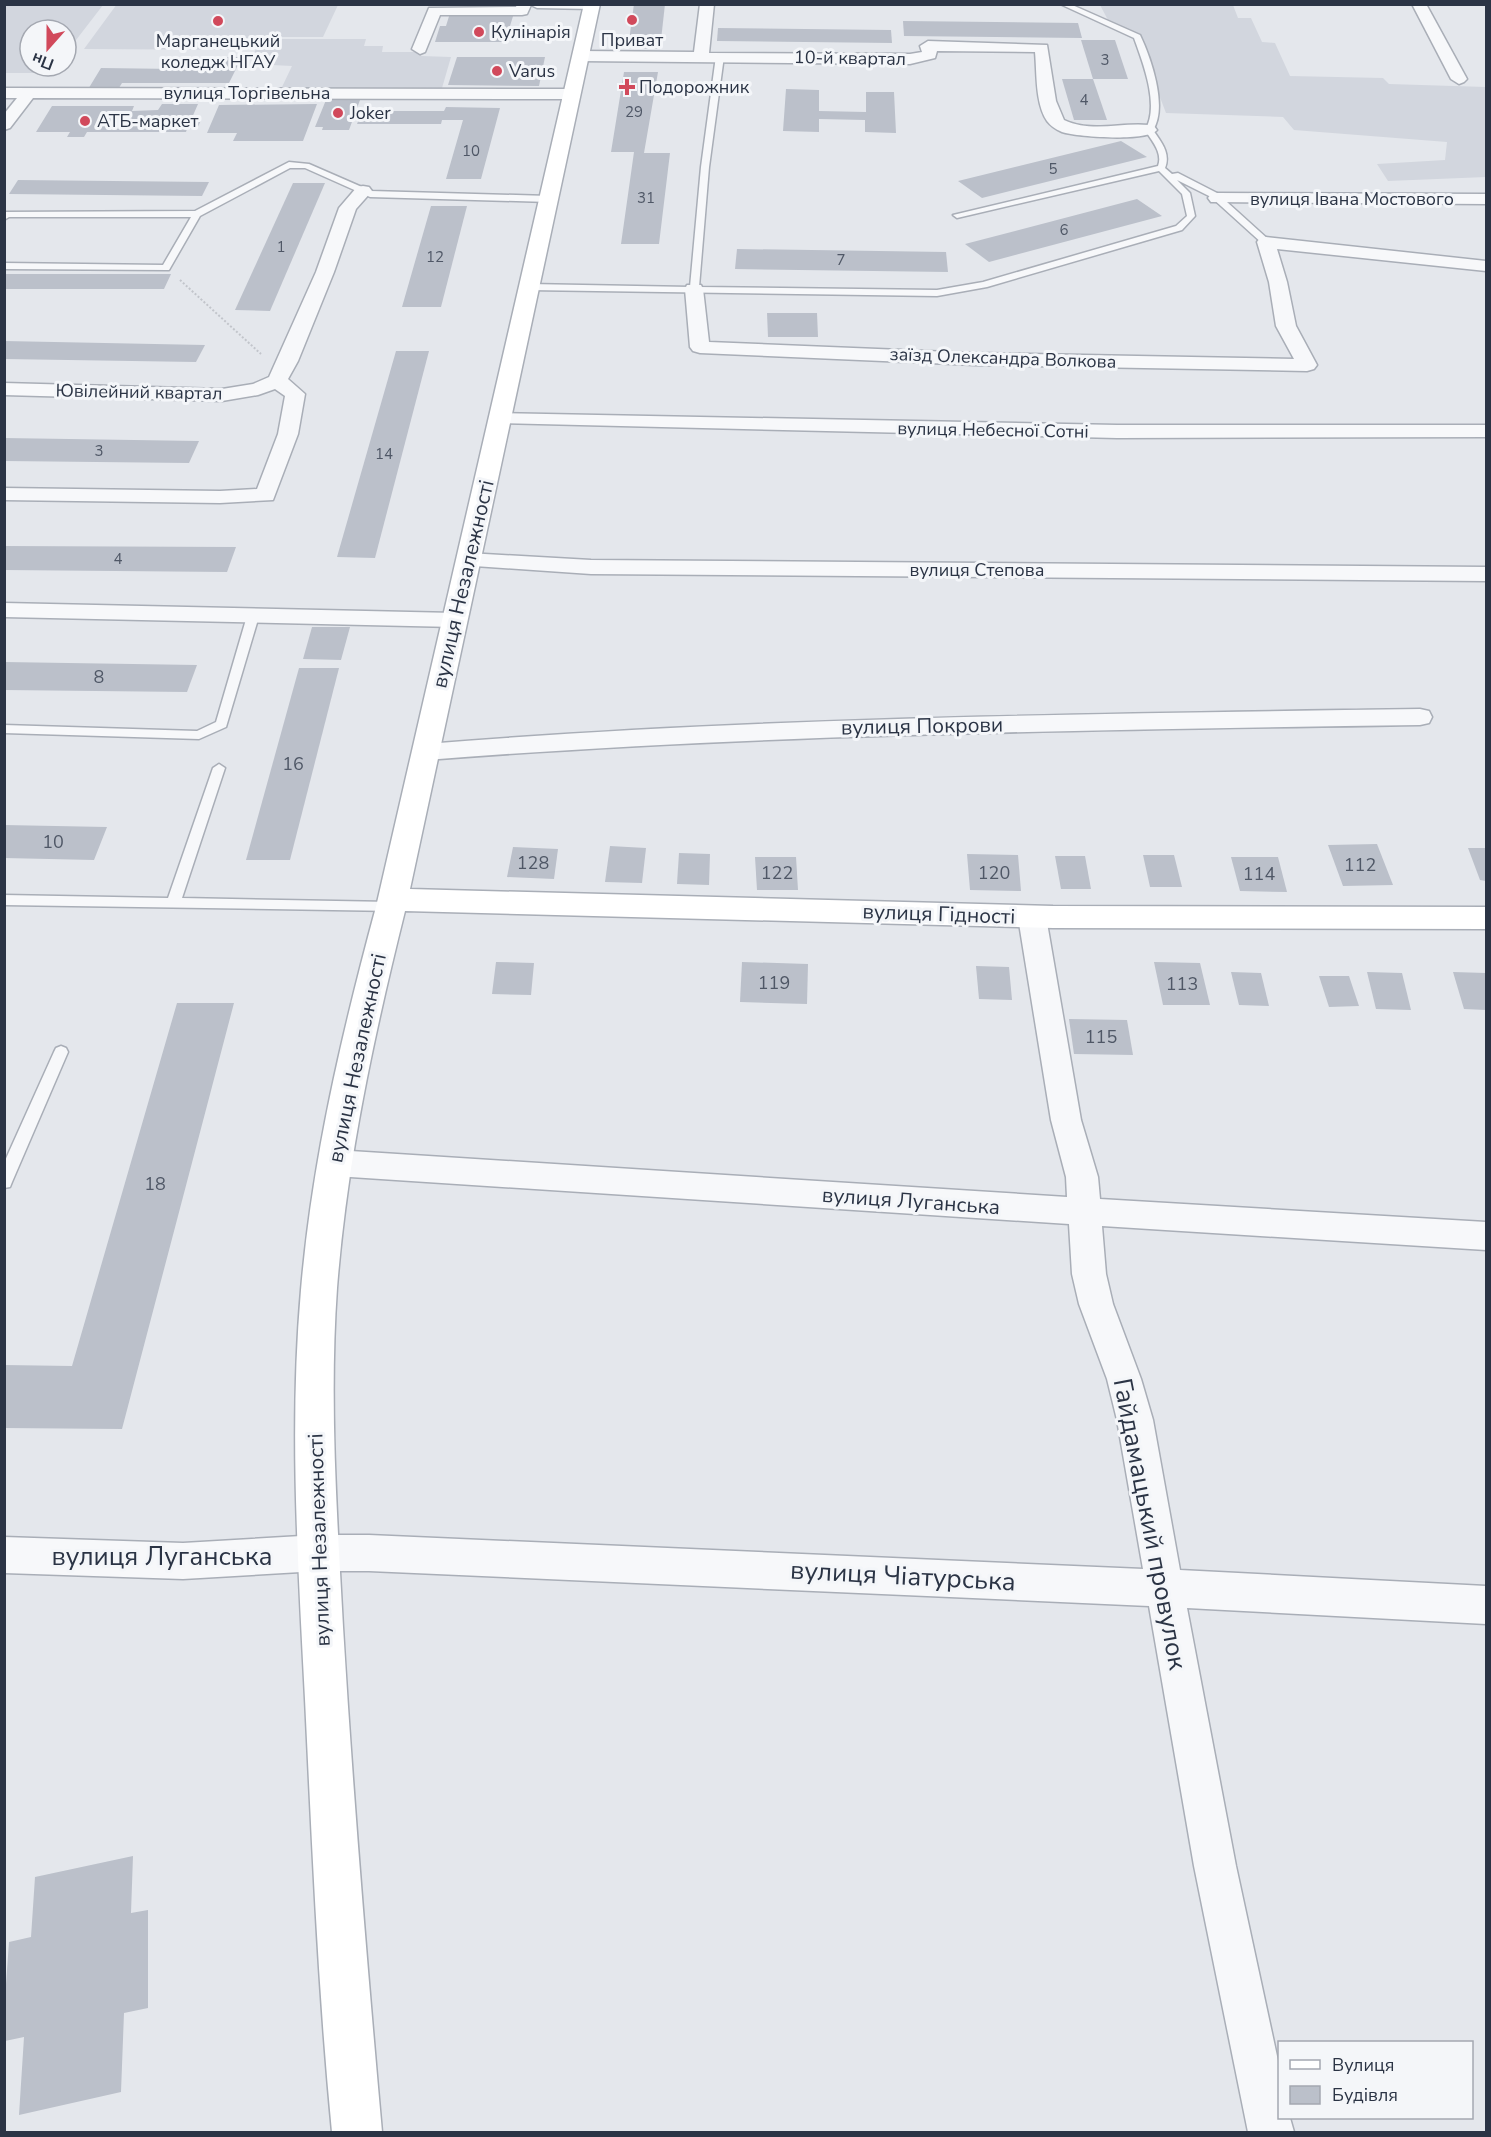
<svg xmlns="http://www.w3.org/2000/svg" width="1491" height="2137" font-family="'Nunito Sans',sans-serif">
<rect width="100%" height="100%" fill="#e4e7ec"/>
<g fill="#d2d6de">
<path d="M5 4H103V5L66 53V30H30V66H56L50 73H5Z"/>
<path d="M117 4H338V5L323 37H252L245 50 84 49Z"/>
<path d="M1100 5H1233L1238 18H1251L1262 42 1275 43 1290 76 1383 78 1389 84 1486 87V177L1388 181 1377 164 1445 160 1447 142 1294 130 1283 117 1166 113 1137 37 1108 20Z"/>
<path d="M261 39H366L364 46H383L382 52H422L421 56 451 57 442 88 282 87 292 66 272 65 275 57H252Z"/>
</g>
<g fill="#bbc0ca">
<path d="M634 4H665L660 49 628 48Z"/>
<path d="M450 13H514L510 26H522L519 38H507L506 42H435L440 26H446Z"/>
<path d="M903 21 1078 23 1082 38 904 36Z"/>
<path d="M718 28 891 30 892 43 717 41Z"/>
<path d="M1081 40H1115L1128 79H1093Z"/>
<path d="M183 57H242L229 83H122L117 91H87L101 68 176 69Z"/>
<path d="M457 57H545L539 86 448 85Z"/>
<path d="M624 72H658L644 153H670L659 244H621L634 152H611Z"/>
<path d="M1062 79H1093L1107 120H1074Z"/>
<path d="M786 89 819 90V111L866 112V92H894L896 133 865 132V120L819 119V132L783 131Z"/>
<path d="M326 100H360L349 130H322L323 127H315Z"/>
<path d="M162 104H198L191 120H201L197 129H187L186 132H87L84 137H67L70 132H36L52 106H134L132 111 158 110Z"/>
<path d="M317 104 303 141H233L237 133H207L219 105Z"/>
<path d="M446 107 500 108 481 179H446L463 120H442L441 124H357L362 111H444Z"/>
<path d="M1121 141 1147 157 982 198 958 181Z"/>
<path d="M18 180 209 182 202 196 9 194Z"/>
<path d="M293 183H325L270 311 235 310Z"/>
<path d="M1137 199 1162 216 989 262 965 244Z"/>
<path d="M431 206H467L441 307H402Z"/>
<path d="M737 249 946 252 948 272 735 269Z"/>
<path d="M4 274H171L164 289H4Z"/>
<path d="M767 313H817L818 337H768Z"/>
<path d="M4 341 205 345 196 362 4 359Z"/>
<path d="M396 351H429L375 558 337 557Z"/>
<path d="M4 438 199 441 189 463 4 461Z"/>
<path d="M4 546 236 547 227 572 4 570Z"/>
<path d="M312 627H350L341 660 303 659Z"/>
<path d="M4 662 197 665 187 692 4 690Z"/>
<path d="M299 668H339L290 860H246Z"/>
<path d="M4 825 107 827 94 860 4 858Z"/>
<path d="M1377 844 1393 885 1343 886 1328 845Z"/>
<path d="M610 846 646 848 642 883 605 882Z"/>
<path d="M513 847 558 849 554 879 507 877Z"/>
<path d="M1468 848H1486V881L1480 880Z"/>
<path d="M679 853 710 854 709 885 677 884Z"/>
<path d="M967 854 1018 855 1021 891 970 890Z"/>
<path d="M1143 855H1174L1182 887H1150Z"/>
<path d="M1055 856H1085L1091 889H1061Z"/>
<path d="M755 857H796L798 890H757Z"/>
<path d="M1231 857H1278L1287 892 1240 891Z"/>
<path d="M496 962 534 963 531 995 492 994Z"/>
<path d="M742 962 808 964 807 1004 740 1002Z"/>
<path d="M1154 962 1200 963 1210 1005H1163Z"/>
<path d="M976 966 1009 967 1012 1000 979 999Z"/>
<path d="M1231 972 1261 973 1269 1006 1239 1005Z"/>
<path d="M1367 972 1402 973 1411 1010 1376 1009Z"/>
<path d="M1453 972 1486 973V1010L1464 1009Z"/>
<path d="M1319 976H1349L1359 1006 1329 1007Z"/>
<path d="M177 1003H234L122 1429 4 1428V1365L72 1366Z"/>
<path d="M1069 1019 1127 1020 1133 1055 1074 1054Z"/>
<path d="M133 1856 131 1913 148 1910V2008L124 2013 121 2092 19 2115 24 2037 5 2041V1998L9 1942 31 1937 35 1877Z"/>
</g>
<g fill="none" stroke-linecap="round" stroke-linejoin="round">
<defs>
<g id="lane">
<path d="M1060 4H1070L1140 35C1151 58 1168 107 1153 130 1161 142 1171 153 1165 168L1172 174 1178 173 1217 193 1269 240V244H1263L1211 197 1177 180 1190 193 1195 216 1182 230 987 287 937 296 529 290 524 287 529 284 690 287 701 167 716 56 720 54 724 56 709 167 699 287 937 290 983 282 1176 226 1187 216 1182 194 1159 171 957 218 953 215 1158 166C1163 153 1152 141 1145 130 1160 106 1143 63 1134 38Z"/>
<path d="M289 162 309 164 371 191 549 196 553 199 549 202 370 197 305 168H290L200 216 169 270 4 269V263L163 265 191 217H9L4 220V212L195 211Z"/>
<path d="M253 612 259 616 226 727 199 739 4 733V725L197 731 216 722 247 616Z"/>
<path d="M219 764 225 768 182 898 391 902 396 903 398 907 396 911 4 905V895L168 898 213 768Z"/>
<path d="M61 1046 66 1048 68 1052 12 1182 10 1187 4 1188V1163L54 1052 56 1048Z"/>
</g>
<g id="street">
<path d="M517 4 599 5 592 9 537 8 531 5 527 14 522 15H440L425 52 420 54 412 49 429 8 516 7Z"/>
<path d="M700 4H714L709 53 910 54 922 52 920 46 928 41 1047 45 1056 101 1064 120C1092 133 1121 122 1149 125 1155 126 1154 126 1157 130 1147 142 1077 137 1062 132 1055 129 1051 126 1047 121 1035 103 1037 73 1035 52L937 51 935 58 910 64 581 61 573 56 581 51 694 52Z"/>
<path d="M1412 4H1426L1467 79 1464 82 1459 84 1451 79Z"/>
<path d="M4 88 572 89 580 94 572 99 33 98 10 128 4 130V114L17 98H4Z"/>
<path d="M363 186 369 187 372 191 356 209 334 272 298 361 288 379 305 394 298 434 273 500 220 503 4 500V488L220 491 257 489 278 434 285 396 275 389 258 395 222 401 4 395V383L222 389 253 384 269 377 316 272 339 208 357 187Z"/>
<path d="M1217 193 1486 194V204L1211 202 1208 198 1211 194Z"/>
<path d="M1266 237 1486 261V271L1277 249 1287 282 1296 326 1317 365 1314 369 1307 371 975 365 700 353 693 351 690 347 685 289 687 285H701L703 289 709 342 975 353 1294 359 1276 326 1269 282 1257 242 1260 238Z"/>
<path d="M500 413 1117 425H1486V437L1117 438 493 423 490 419 493 415Z"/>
<path d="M468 553 591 560 1486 567V581L591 574 460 565 457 560 460 555Z"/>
<path d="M4 603 455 613 463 615 467 620 463 625 455 627 4 617Z"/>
<path d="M1420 709 1429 711 1432 717 1429 723 1420 725C1088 730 757 734 426 760L417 758 413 752 417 746 426 744C757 717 1088 714 1420 709Z"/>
<path d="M1032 907 1042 910 1046 917 1081 1120 1098 1177 1100 1199 1486 1222V1250L1102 1226 1106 1274 1113 1304 1141 1379 1153 1420 1180 1570 1486 1586V1624L1187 1608 1236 1866 1280 2070V2118H1290L1294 2132H1248L1194 1866 1149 1606 369 1571H318L183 1579 4 1573V1537L183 1543 318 1535H369L1143 1569 1117 1420 1107 1379 1079 1304 1072 1274 1069 1224 335 1176 324 1172 319 1163 324 1154 335 1150 1067 1197 1066 1177 1051 1120 1018 917 1022 910Z"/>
</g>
<path id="secondary" d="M584 4H600L410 889 1053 906 1486 907V929L1053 928 405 911C374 1035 347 1160 337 1288 329 1401 337 1514 343 1627 353 1796 367 1964 382 2132H332C318 1989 312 1843 305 1699 298 1563 289 1426 301 1290 312 1160 342 1033 376 907Z"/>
</defs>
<use href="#lane" stroke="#a9aeb7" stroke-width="3"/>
<use href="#street" stroke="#a9aeb7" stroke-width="3"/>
<use href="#secondary" stroke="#a9aeb7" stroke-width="3"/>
<path stroke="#c2c5cb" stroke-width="2" stroke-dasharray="2 2" stroke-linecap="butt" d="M180 280 261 354"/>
<use href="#lane" fill="#f7f8fa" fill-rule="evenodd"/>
<use href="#street" fill="#f7f8fa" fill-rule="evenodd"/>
<use href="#secondary" fill="#fff" fill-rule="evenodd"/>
</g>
<g fill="#d1495b" stroke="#f4f6f9" stroke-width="2">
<circle cx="632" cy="20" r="6"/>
<circle cx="218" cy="21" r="6"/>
<circle cx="479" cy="32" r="6"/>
<circle cx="497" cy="71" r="6"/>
<path d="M624 78h6v6h6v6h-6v6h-6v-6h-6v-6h6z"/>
<circle cx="338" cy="113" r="6"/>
<circle cx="85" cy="121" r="6"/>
</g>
<g text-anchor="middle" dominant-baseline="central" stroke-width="6" stroke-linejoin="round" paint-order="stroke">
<g font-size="15" fill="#4f5766">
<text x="1105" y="60">3</text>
<text x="1084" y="100">4</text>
<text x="634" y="112">29</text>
<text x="471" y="151">10</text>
<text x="1053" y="169">5</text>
<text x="646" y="198">31</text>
<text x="1064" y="230">6</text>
<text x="281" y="247">1</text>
<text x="435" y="257">12</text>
<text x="841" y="260">7</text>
<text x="99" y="451">3</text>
<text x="384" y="454">14</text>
<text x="118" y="559">4</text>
</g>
<g font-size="18" fill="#2b3445" stroke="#f4f6f9" text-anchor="start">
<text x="491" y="32">Кулінарія</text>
<text x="632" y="40" text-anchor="middle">Приват</text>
<text x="218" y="41" text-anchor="middle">Марганецький<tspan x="218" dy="21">коледж НГАУ</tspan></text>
<text x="509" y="71">Varus</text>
<text x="639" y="87">Подорожник</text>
<text x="350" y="113">Joker</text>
<text x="97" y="121">АТБ-маркет</text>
</g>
<g font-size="18" fill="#2b3445" stroke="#f4f6f9">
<text transform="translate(850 58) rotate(1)">10-й квартал</text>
<text x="247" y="93">вулиця Торгівельна</text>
<text x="1352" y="199">вулиця Івана Мостового</text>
<text transform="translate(1003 358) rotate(2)">заїзд Олександра Волкова</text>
<text transform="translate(139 392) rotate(1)">Ювілейний квартал</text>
<text transform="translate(993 430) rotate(1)">вулиця Небесної Сотні</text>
<text x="977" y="570">вулиця Степова</text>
</g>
<g font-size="18" fill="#4f5766">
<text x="99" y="677">8</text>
<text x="293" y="764">16</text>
<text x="53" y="842">10</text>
<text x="533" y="863">128</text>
<text x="1360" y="865">112</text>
<text x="777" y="873">122</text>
<text x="994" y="873">120</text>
<text x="1259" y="874">114</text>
<text x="774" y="983">119</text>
<text x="1182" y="984">113</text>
<text x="1101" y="1037">115</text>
<text x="155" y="1184">18</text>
</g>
<g font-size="21" fill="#2b3445" stroke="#f4f6f9">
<text transform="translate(463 584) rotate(-77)">вулиця Незалежності</text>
<text transform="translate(922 726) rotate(-1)">вулиця Покрови</text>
<text transform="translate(939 914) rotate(2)">вулиця Гідності</text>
<text transform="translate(357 1058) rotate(-78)">вулиця Незалежності</text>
<text transform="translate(911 1201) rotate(4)">вулиця Луганська</text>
<text transform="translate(319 1540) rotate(-92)">вулиця Незалежності</text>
</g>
<g font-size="26" fill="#2b3445" stroke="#f4f6f9">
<text transform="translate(1150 1524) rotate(79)">Гайдамацький провулок</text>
<text x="162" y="1556">вулиця Луганська</text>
<text transform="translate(903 1576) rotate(3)">вулиця Чіатурська</text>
</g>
</g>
<rect width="1491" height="2137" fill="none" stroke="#2b3445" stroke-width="12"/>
<rect x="1278" y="2041" width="195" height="78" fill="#f4f6f9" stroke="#a4a8b1" stroke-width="1.5"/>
<rect x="1290" y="2060" width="30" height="9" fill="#ffffff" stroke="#a4a8b1" stroke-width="1.5"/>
<text x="1332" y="2071" font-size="18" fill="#2b3445">Вулиця</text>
<rect x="1290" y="2086" width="30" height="18" fill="#bbc0ca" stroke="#a4a8b1" stroke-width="1.5"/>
<text x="1332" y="2101" font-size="18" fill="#2b3445">Будівля</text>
<g transform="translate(48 48) rotate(201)"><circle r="28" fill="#f4f6f9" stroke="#a4a8b1" stroke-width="1.5"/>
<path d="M0-4.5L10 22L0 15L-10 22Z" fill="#d1495b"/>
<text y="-9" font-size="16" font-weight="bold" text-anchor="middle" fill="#2b3445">Пн</text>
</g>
</svg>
